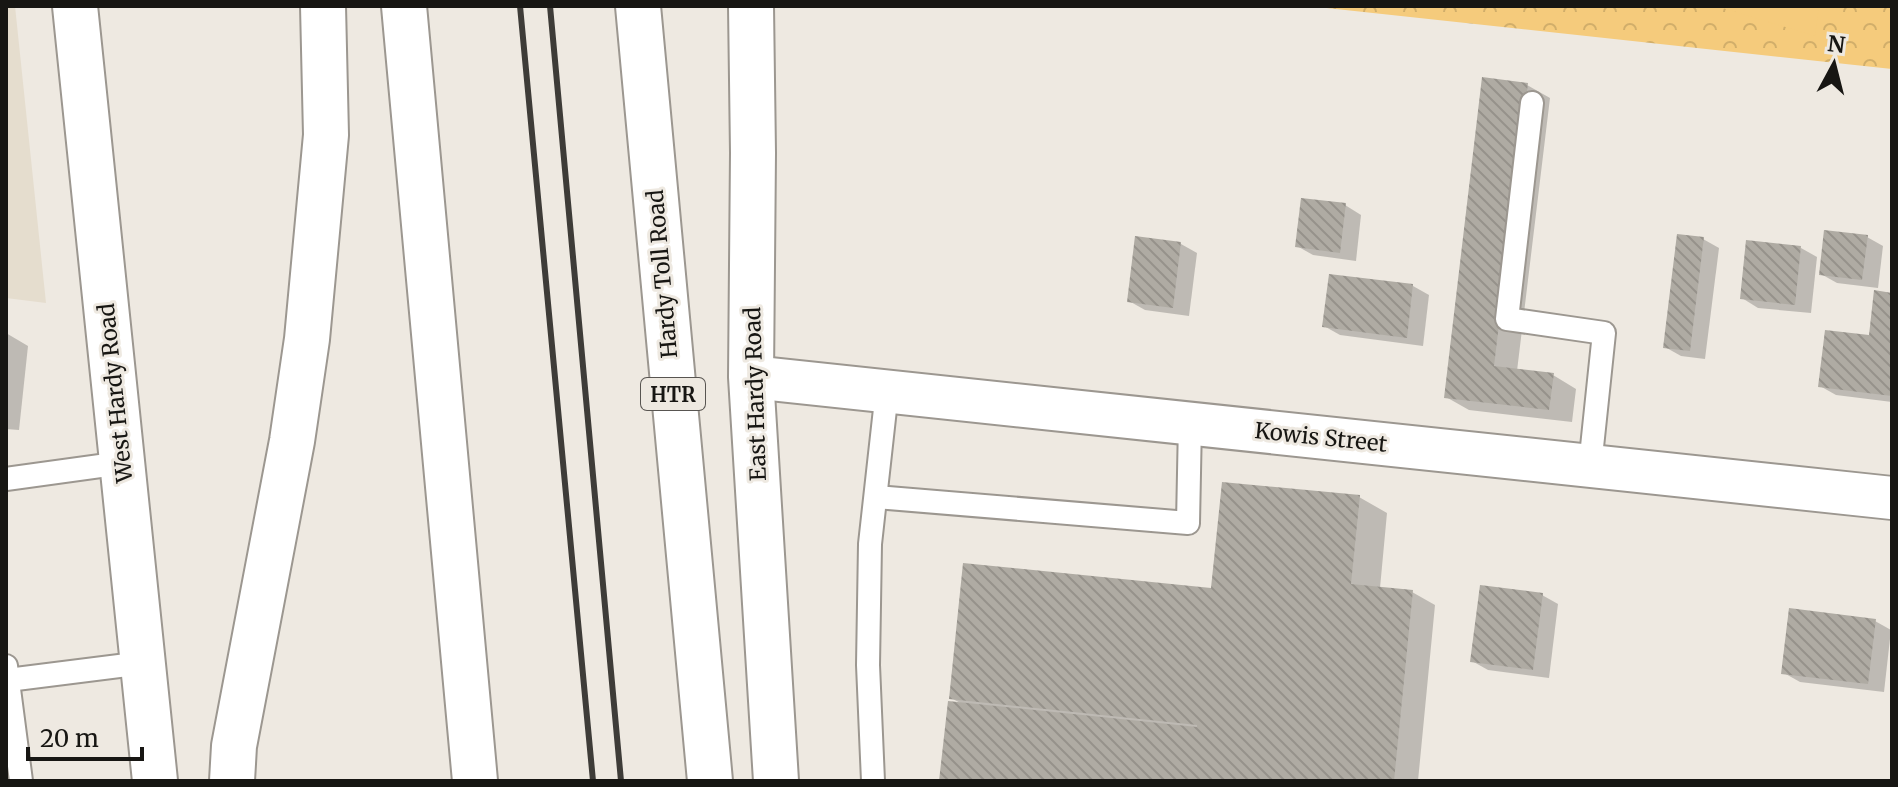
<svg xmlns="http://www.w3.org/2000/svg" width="1898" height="787" font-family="Merriweather,serif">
<defs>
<pattern id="park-crowns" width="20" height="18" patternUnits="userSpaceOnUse" patternTransform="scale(2)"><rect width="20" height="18" fill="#f5cb7c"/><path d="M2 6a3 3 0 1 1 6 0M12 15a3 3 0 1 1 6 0" fill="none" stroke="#d1ae6a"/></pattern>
<pattern id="building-back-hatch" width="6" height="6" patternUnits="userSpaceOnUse" patternTransform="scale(2)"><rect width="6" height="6" fill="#afaba3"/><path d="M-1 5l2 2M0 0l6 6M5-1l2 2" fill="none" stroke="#96928b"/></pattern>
</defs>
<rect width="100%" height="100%" fill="#eee9e1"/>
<path fill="#e5ddce" d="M6 6H15L46 303 6 298Z"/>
<path fill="url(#park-crowns)" d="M1308 6H1892V69Z"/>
<path fill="#f5cb7c" d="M1716 6H1819L1815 36Z"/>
<g fill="#0003">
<path d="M1527 85 1550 98 1517 371 1553 375 1576 389 1572 422 1469 410 1446 397Z"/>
<path d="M1345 205 1361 215 1356 261 1313 255 1297 246Z"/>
<path d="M1867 237 1883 246 1878 288 1837 283 1821 274Z"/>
<path d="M1703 239 1719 248 1705 359 1681 356 1665 347Z"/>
<path d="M1181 244 1197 253 1189 316 1145 310 1129 301Z"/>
<path d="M1801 248 1817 257 1811 313 1758 308 1742 298Z"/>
<path d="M1330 276 1413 286 1429 295 1423 346 1340 335 1324 326Z"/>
<path d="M1892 295V402L1836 395 1820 386 1870 338Z"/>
<path d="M6 333 28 346 19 430 6 429Z"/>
<path d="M1359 497 1387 513 1380 588 1412 592 1435 605 1418 781H941L964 705 951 698 1213 590Z"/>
<path d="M1542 595 1558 604 1549 678 1488 670 1472 661Z"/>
<path d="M1875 621 1891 630 1884 692 1800 682 1784 673Z"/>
</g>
<g fill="url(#building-back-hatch)">
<path d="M1482 77 1528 83 1494 366 1554 373 1549 410 1444 398Z"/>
<path d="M1301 198 1346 203 1340 253 1295 247Z"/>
<path d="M1824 230 1868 235 1862 280 1819 275Z"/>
<path d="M1677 234 1704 237 1690 351 1663 348Z"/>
<path d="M1135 236 1181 242 1173 308 1127 302Z"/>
<path d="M1746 240 1801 246 1795 305 1740 299Z"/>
<path d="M1329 274 1413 284 1407 338 1322 327Z"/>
<path d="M1874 290 1892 293V396L1818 387 1825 330 1869 335Z"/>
<path d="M1222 482 1360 495 1351 584 1413 590 1394 781H939L948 701 1197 727V725L949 699 963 563 1211 588Z"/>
<path d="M1480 585 1543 593 1533 670 1470 662Z"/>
<path d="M1789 608 1876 619 1868 684 1781 674Z"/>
</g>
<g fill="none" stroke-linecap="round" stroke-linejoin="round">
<defs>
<g id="lane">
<path d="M1532 103 1507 319 1604 333 1590 466"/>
<path d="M6 479 122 463"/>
<path d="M876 497 1188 523 1190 423"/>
<path d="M6 666 21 781"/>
<path d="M8 680 143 663"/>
<path d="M873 781 868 665 870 544 887 391"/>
</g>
<path id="street" d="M751 377 1892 498"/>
<g id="secondary">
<path d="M75 6 155 781"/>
<path d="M751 6 753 153 751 377 776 781"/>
</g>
<g id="highway">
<path d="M404 6 475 781"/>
<path d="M638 6 710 781"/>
<path d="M232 781 234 746 292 441 307 339 326 135 323 6"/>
</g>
</defs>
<use href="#lane" stroke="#9c9790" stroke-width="26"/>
<use href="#street" stroke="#9c9790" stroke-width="46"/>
<use href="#secondary" stroke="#9c9790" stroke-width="48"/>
<use href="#highway" stroke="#9c9790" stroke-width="48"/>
<use href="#lane" stroke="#fff" stroke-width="22"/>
<use href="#street" stroke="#fff" stroke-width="42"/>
<use href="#secondary" stroke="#fff" stroke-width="44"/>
<use href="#highway" stroke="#fff" stroke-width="44"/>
<g stroke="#3e3c38" stroke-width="6">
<path d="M520 6 593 781"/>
<path d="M550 6 621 781"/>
</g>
</g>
<g text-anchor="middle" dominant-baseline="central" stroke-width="6" stroke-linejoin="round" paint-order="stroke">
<rect fill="#eee9e1" stroke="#585551" stroke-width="2" x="641" y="378" width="64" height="32" rx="6"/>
<g font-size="20" font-weight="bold" fill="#171613">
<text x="673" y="394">HTR</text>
</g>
<g font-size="22" fill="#171613" stroke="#eee9e1">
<text transform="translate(662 274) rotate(-95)">Hardy Toll Road</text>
<text transform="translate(115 393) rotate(-96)">West Hardy Road</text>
<text transform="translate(755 394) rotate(-92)">East Hardy Road</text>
<text transform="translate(1321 437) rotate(6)">Kowis Street</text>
</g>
</g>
<rect width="1898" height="787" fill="none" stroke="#171613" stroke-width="16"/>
<g transform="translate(1834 64) rotate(7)" stroke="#eee9e1" stroke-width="6" paint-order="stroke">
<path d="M0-6L14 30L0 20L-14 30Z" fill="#171613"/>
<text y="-12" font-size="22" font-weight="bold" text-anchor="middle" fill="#171613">N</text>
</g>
<path d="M28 747v12h114v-12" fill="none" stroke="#171613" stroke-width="4"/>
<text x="40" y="747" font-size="24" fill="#171613" stroke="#eee9e1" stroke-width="6" paint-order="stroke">20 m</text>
</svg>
